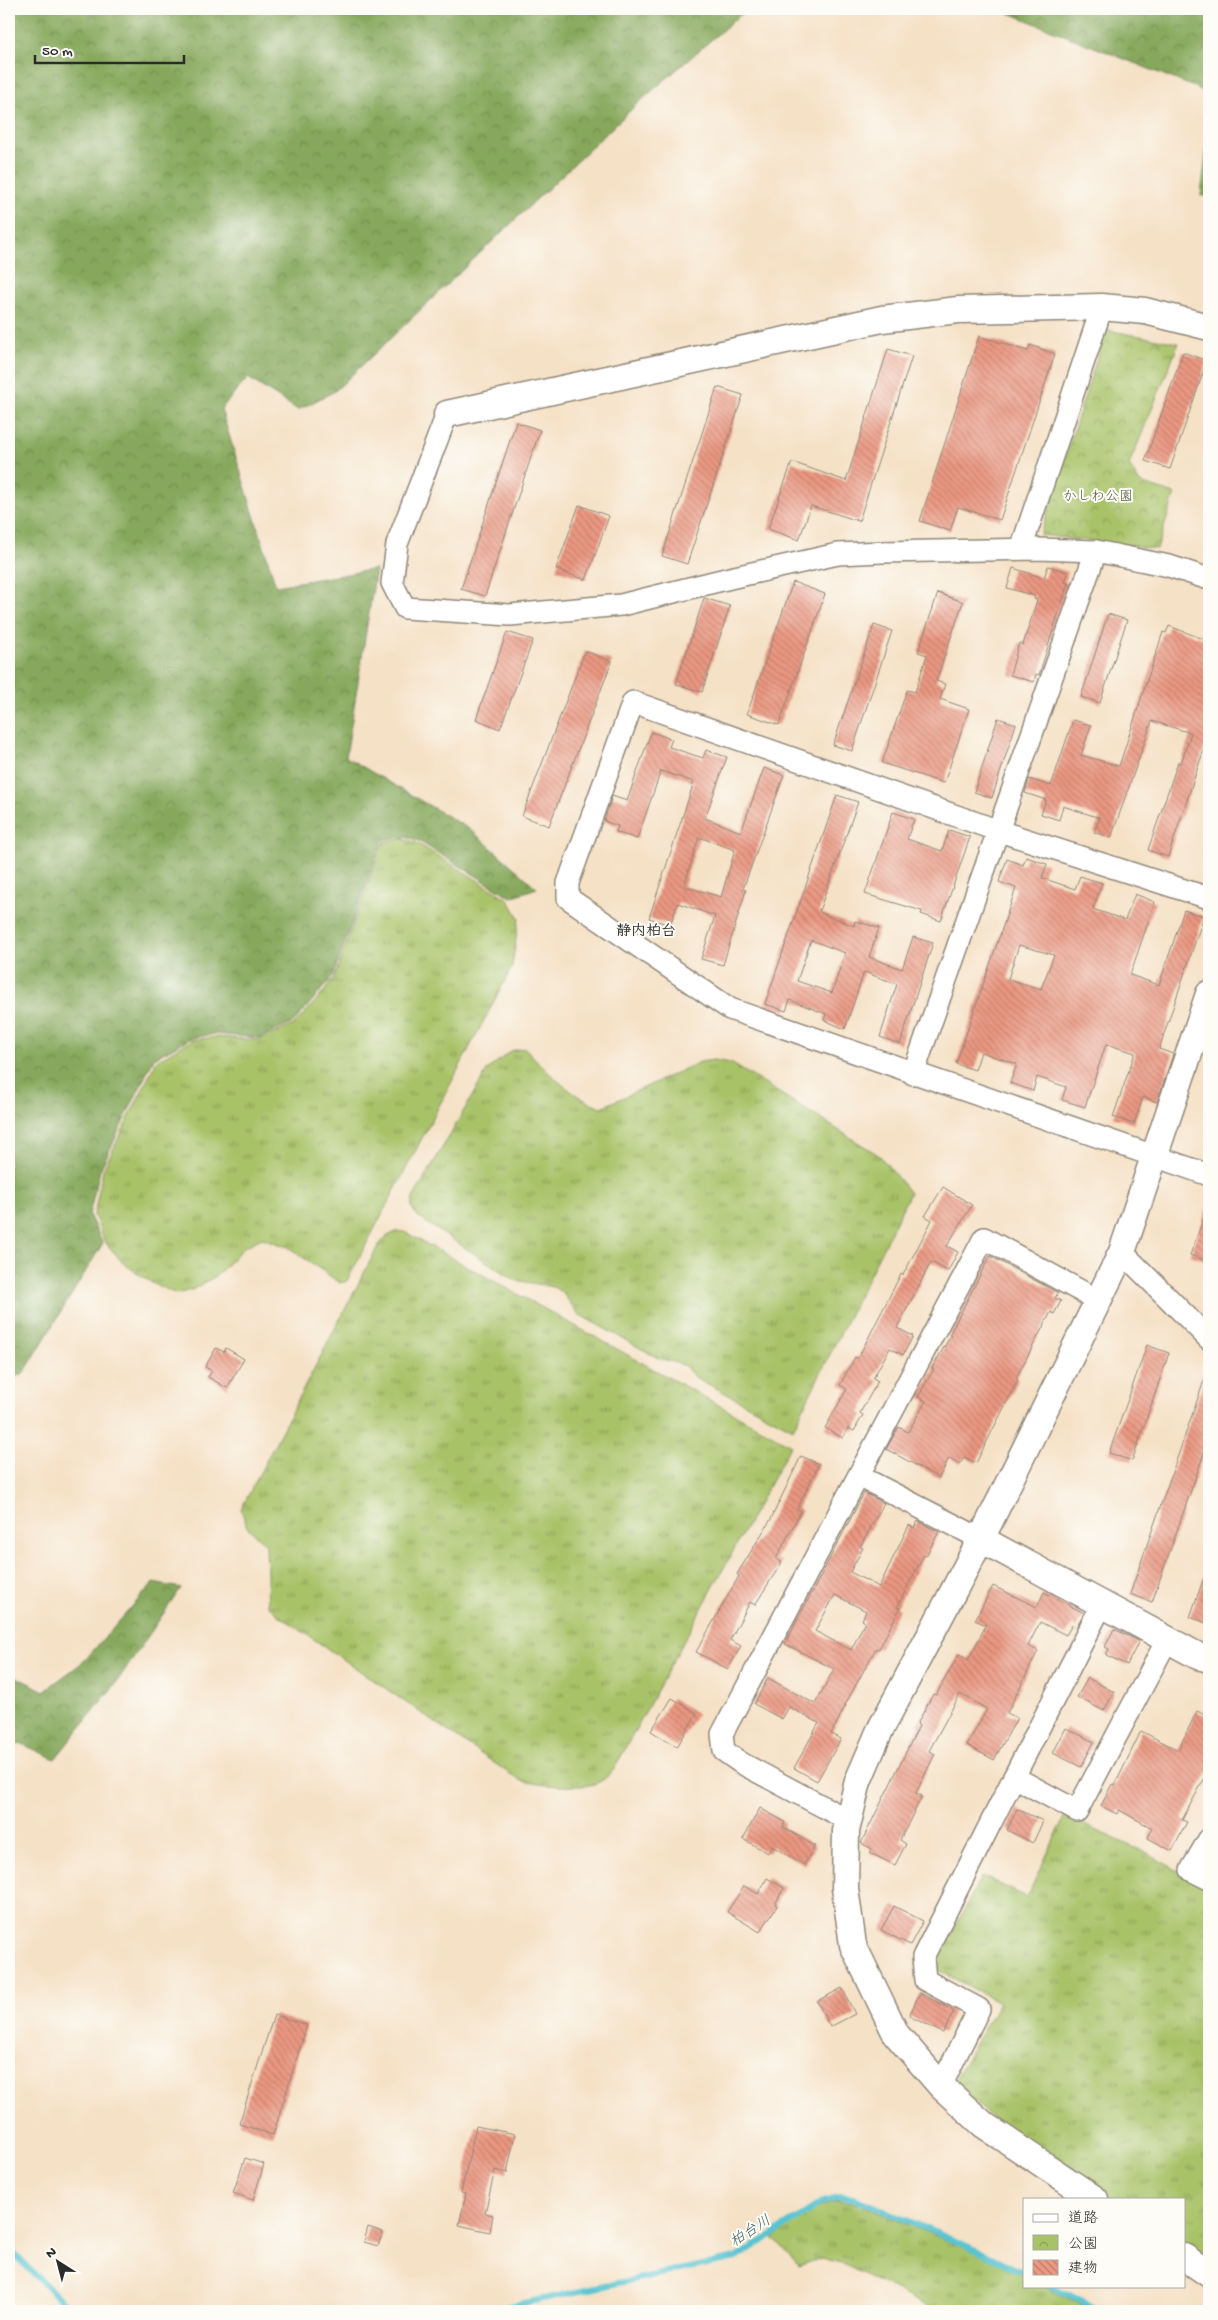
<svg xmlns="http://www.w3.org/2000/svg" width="1218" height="2320" font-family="'Gochi Hand','Klee One',sans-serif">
<defs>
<pattern id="grass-tufts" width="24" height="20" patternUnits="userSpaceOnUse" patternTransform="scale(1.25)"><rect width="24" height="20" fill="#a8c267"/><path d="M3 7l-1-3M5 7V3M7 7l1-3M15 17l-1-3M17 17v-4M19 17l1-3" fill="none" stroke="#899e55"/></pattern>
<pattern id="forest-crowns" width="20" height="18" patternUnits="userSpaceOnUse" patternTransform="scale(1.25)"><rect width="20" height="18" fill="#86a85c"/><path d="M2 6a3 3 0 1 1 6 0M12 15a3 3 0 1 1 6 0" fill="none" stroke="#6e894c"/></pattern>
<pattern id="park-crowns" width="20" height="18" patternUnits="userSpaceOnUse" patternTransform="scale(1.25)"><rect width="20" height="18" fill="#a8c267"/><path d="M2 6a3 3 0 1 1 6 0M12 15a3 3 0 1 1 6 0" fill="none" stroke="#899e55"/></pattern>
<pattern id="building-back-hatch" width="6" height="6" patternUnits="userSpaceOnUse" patternTransform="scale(1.25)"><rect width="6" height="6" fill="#eb9882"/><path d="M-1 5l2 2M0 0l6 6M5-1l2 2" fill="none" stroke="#bf7c6b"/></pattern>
</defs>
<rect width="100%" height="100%" fill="#fdfcf7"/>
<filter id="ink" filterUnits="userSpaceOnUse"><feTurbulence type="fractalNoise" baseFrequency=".02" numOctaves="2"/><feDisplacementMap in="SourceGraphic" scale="10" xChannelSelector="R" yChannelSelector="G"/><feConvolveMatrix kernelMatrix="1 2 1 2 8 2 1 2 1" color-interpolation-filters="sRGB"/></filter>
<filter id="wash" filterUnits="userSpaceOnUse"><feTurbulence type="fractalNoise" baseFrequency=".0096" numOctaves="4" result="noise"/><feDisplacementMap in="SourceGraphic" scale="20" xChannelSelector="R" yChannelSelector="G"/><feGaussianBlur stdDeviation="1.12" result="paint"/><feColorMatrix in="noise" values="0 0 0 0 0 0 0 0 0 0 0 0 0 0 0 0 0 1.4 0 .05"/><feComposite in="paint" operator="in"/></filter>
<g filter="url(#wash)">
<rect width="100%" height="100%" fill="#f5e1c6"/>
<g fill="url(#grass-tufts)" stroke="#6a7649">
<path d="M401 839 415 842 508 899 519 918 512 967 347 1281 340 1283 288 1247 262 1238 244 1247 216 1276 192 1290 176 1294 152 1283 123 1263 105 1242 94 1215 103 1170 157 1060 192 1040 216 1037 258 1040 294 1025 323 993 334 978 383 842Z"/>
<path d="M525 1048C546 1071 572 1098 602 1107L700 1062 713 1060 731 1063 880 1156 910 1193 793 1429 695 1377 684 1365 658 1358 578 1314 562 1292 553 1287 515 1280 419 1218 411 1207 413 1198 488 1069 511 1051Z"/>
<path d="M397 1231 405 1232 791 1445 613 1771C609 1774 605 1779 601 1781 585 1791 537 1785 519 1780L277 1614 268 1605 266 1545 247 1527 241 1509 378 1246 386 1237Z"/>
<path d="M1065 1816 1148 1854 1209 1888V2259L1184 2243V2199H1113L1015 2137 954 2085 955 2079 999 2002 938 1970 935 1965 982 1876 1027 1897Z"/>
<path d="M839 2201 853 2202 980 2254 1024 2276V2286H1044L1094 2311H937L841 2263 822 2258 799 2266 773 2238C794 2222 813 2205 839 2201Z"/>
</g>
<g fill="url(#forest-crowns)" stroke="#586a44">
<path d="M9 9H747L637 104 335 391 298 410 248 378 221 409 276 586 376 569 346 757 471 830 537 888 511 897 415 839 402 837 382 840 332 978 293 1023 259 1038 215 1034 191 1038 154 1058 100 1170 89 1215 103 1243 24 1373 9 1380Z"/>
<path d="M999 9H1209V93Z"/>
<path d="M1209 131V197L1201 195Z"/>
<path d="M153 1583 181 1588 116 1683 55 1759 22 1744 9 1746V1673L44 1691 83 1662Z"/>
</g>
<path fill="url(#park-crowns)" stroke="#6a7649" d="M1106 330 1179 343 1129 465 1140 483 1175 494 1157 549 1040 535Z"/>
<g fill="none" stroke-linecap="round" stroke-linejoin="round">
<g stroke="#58c4d1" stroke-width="6">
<path d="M9 2249 72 2311"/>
<path d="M1051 2286 1102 2311"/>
<path d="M442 2309H496L736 2258 824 2201 839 2197 854 2198 981 2252 1024 2273"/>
</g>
</g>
<g id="blocks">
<g fill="url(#building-back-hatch)" fill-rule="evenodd">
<path d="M979 336 1028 351 1030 345 1055 354 1000 520 958 507 950 531 920 521Z"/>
<path d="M888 349 912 356 859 521 811 506 799 540 768 529 792 462 846 481Z"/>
<path d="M1183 352 1207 361 1170 469 1145 461Z"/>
<path d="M717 387 743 395 687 564 662 556Z"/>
<path d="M516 422 540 430 485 596 461 589Z"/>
<path d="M579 505 609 516 586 580 556 569Z"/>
<path d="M1048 566 1068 572 1065 582 1068 583 1039 675 1036 674 1034 682 1010 675 1019 643 1023 645 1037 600 1034 599 1035 596 1007 588 1013 568 1044 578Z"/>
<path d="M793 582 825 594 779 725 747 714Z"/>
<path d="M938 593 963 602 936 681 945 684 940 699 969 709 944 783 882 763 907 690 915 692 927 655 918 652Z"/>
<path d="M704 598 730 606 702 692 676 684Z"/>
<path d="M1108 614 1127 620 1100 703 1081 697Z"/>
<path d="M874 625 892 631 852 751 833 745Z"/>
<path d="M1169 626 1209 641V734L1168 857 1148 850 1178 762 1181 763 1191 733 1152 721 1111 838 1094 832 1100 818 1063 806 1059 820 1041 814 1046 800 1025 793 1029 779 1051 786 1073 720 1091 725 1081 755 1119 766 1163 632 1166 633Z"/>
<path d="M507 632 533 640 500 729 476 719Z"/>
<path d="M585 651 612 661 549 826 522 816Z"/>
<path d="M998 718 1016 724 992 798 974 792Z"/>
<path d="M651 732 672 739 669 747 703 758 706 750 727 757 705 818 741 832 764 768 784 775 743 889 746 890 723 965 701 959 715 916 678 903 670 925 649 918 694 782 661 771 637 839 616 832 618 826 604 821 612 796 627 801ZM699 837 735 850 721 897 684 886Z"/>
<path d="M837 795 858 802 819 911 821 913 854 926 855 921 879 928 869 957 902 969 913 937 933 943 900 1044 880 1037 897 984 864 972 845 1029 824 1020 826 1014 790 1000 786 1011 765 1004ZM811 940 845 953 832 993 797 981Z"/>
<path d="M893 812 914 819 907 839 942 851 949 830 970 837 941 921 921 914 922 911 865 894Z"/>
<path d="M1026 857 1047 864 1042 878 1075 889 1080 876 1102 883 1093 909 1125 920 1135 894 1155 902 1130 975 1159 985 1184 910 1204 916 1159 1049 1173 1054 1157 1102 1143 1097 1134 1124 1113 1117 1135 1053 1106 1044 1085 1107 1062 1100 1066 1087 1037 1077 1033 1091 1010 1083 1017 1064 981 1052 975 1070 956 1064 1016 888 999 882 1007 859 1023 865ZM1019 945 1054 955 1041 989 1008 979Z"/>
<path d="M943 1187 972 1205 947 1246 958 1252 948 1271 931 1262 897 1328 913 1336 903 1355 890 1348 873 1378 878 1381 860 1413 863 1415 854 1431 848 1428 843 1438 825 1428 847 1389 840 1385 855 1357 858 1358 901 1274 903 1275 932 1220 925 1216Z"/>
<path d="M1207 1209H1209V1262L1190 1255Z"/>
<path d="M990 1256 1058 1293 1055 1298 1061 1301 1054 1314 1051 1312 1016 1378 1018 1380 976 1463 964 1457 960 1464 949 1458 939 1478 886 1449 899 1427 908 1432 926 1401 918 1397 934 1369 932 1368 951 1335H949Z"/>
<path d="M1147 1345 1169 1353 1132 1461 1109 1453Z"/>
<path d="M216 1348 224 1352 226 1348 244 1359 227 1388 208 1377 212 1371 205 1367Z"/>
<path d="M1207 1372 1209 1373V1439L1152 1602 1130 1594Z"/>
<path d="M801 1456 819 1464 797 1509 801 1511 776 1559 782 1562 755 1605 750 1602 730 1640 741 1646 728 1669 696 1652 739 1576 737 1574 771 1519Z"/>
<path d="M864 1493 884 1503 860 1547 863 1548 850 1572 879 1587 909 1525 914 1528 918 1521 939 1532 926 1556 924 1555 897 1607 900 1608 879 1649 876 1648 845 1705H846L831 1734 841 1739 817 1781 794 1768 819 1723 789 1707 782 1719 754 1704 768 1678 815 1704 834 1669 785 1644ZM835 1595 866 1611 862 1620 865 1622 851 1650 815 1631Z"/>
<path d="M1207 1569H1209V1624L1190 1617Z"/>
<path d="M993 1586 1037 1607 1044 1592 1084 1613 1076 1627 1072 1625 1066 1635 1040 1622 1028 1646 1038 1651 1007 1713 1017 1718 994 1760 967 1745 987 1709 960 1694 929 1751 935 1754 916 1793 922 1796 900 1840 906 1844 895 1865 870 1853 872 1849 861 1843 919 1726 917 1724 933 1694 936 1695 959 1654 968 1660 986 1625 975 1620Z"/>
<path d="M1114 1629 1139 1641 1127 1665 1106 1655 1109 1649 1105 1647Z"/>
<path d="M1088 1678 1114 1692 1104 1711 1077 1697Z"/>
<path d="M672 1698 697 1713 677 1747 651 1731Z"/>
<path d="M1197 1711 1209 1717V1770L1182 1820 1187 1822 1172 1851 1148 1838 1152 1828 1119 1810 1117 1814 1101 1806 1112 1784 1115 1785 1141 1731 1178 1750Z"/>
<path d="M1066 1728 1094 1742 1081 1767 1053 1753Z"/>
<path d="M760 1808 785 1822 783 1827 815 1846 804 1865 772 1846 768 1853 743 1839Z"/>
<path d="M1017 1809 1043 1821 1033 1843 1007 1830Z"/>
<path d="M767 1878 784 1888 775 1904 777 1906 760 1932 727 1912 744 1886 758 1894Z"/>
<path d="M894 1906 923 1921 910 1945 881 1930Z"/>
<path d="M842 1988 855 2014 830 2027 817 2001Z"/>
<path d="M920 1993 954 2011 943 2033 909 2016Z"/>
<path d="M274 2015 307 2025 273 2135 239 2124Z"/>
<path d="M476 2126 515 2134 507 2173 495 2170 485 2213 493 2215 490 2232 459 2225 466 2194 461 2193Z"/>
<path d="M245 2158 264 2164 253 2200 233 2193Z"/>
<path d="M368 2227 383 2232 378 2246 364 2242Z"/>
</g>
</g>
</g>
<g filter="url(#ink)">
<use href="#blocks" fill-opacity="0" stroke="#908678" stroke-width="1"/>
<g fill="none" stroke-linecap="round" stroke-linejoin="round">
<defs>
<g id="minor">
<path d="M447 414 397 544 392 583 405 608 510 615 621 605 730 578 838 554 882 552 1038 549 1096 551 1169 566 1209 579"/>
<path d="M1021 549 1102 307"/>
<path d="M1209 898 999 831 633 702 568 883V898L730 1009 1209 1175"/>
<path d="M913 1074 1096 551"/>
<path d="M1122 1252 1209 1339"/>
<path d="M859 1476 981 1539"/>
<path d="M1102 1604 1014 1777 1077 1811 1167 1640"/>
<path d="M848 1820 741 1763 724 1751 722 1734 984 1238 1099 1301"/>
<path d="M1209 1839 1191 1870 1209 1879"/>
<path d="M941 2086 979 2009 925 1980 923 1957 1014 1777"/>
</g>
<g id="tertiary">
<path d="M447 414 882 319 958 310 1102 307 1145 311 1209 327"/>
<path d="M981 1539 1198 1656 1209 1659"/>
<path d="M1095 2199 984 2125 941 2086 896 2034 853 1945 845 1888 846 1831 858 1781 880 1730 981 1539 1122 1252 1209 994"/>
<path d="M1184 2257 1209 2274"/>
</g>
</defs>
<use href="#minor" stroke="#908678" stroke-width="24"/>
<use href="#tertiary" stroke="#908678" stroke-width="29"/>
<use href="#minor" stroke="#fff" stroke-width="21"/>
<use href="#tertiary" stroke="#fff" stroke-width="26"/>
</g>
</g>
<g text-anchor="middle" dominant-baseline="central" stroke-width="4" stroke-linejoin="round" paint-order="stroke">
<g font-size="14" fill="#50583d" stroke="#fdfcf7">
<text x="1098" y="497">かしわ公園</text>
</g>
<g font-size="15" font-weight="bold" fill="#2b2b2b" stroke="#fdfcf7">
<text x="646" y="932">静内柏台</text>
</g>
<g font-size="15" font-style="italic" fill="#3b6165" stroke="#fdfcf7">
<text transform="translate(751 2232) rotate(-33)">柏台川</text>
</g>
</g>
<rect width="1218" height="2320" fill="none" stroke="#fdfcf7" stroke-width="30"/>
<rect x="1023" y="2198" width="162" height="90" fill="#fdfcf7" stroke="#a9a8a5"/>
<rect x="1033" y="2214" width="25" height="8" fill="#ffffff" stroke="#a9a8a5"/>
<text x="1068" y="2222" font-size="15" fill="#2b2b2b">道路</text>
<rect x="1033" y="2235" width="25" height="15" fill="url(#park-crowns)" stroke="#a9a8a5"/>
<text x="1068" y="2248" font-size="15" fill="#2b2b2b">公園</text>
<rect x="1033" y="2260" width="25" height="15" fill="url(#building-back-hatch)" stroke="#a9a8a5"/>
<text x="1068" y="2272" font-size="15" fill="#2b2b2b">建物</text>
<g transform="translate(58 2262) rotate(324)" stroke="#fdfcf7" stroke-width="4" paint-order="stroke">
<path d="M0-4L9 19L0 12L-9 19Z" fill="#2b2b2b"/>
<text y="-8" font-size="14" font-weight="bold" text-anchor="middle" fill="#2b2b2b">N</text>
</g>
<path d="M35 55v8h149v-8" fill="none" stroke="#2b2b2b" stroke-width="2.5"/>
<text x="42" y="55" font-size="15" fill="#2b2b2b" stroke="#fdfcf7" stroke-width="4" paint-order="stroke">50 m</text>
</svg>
